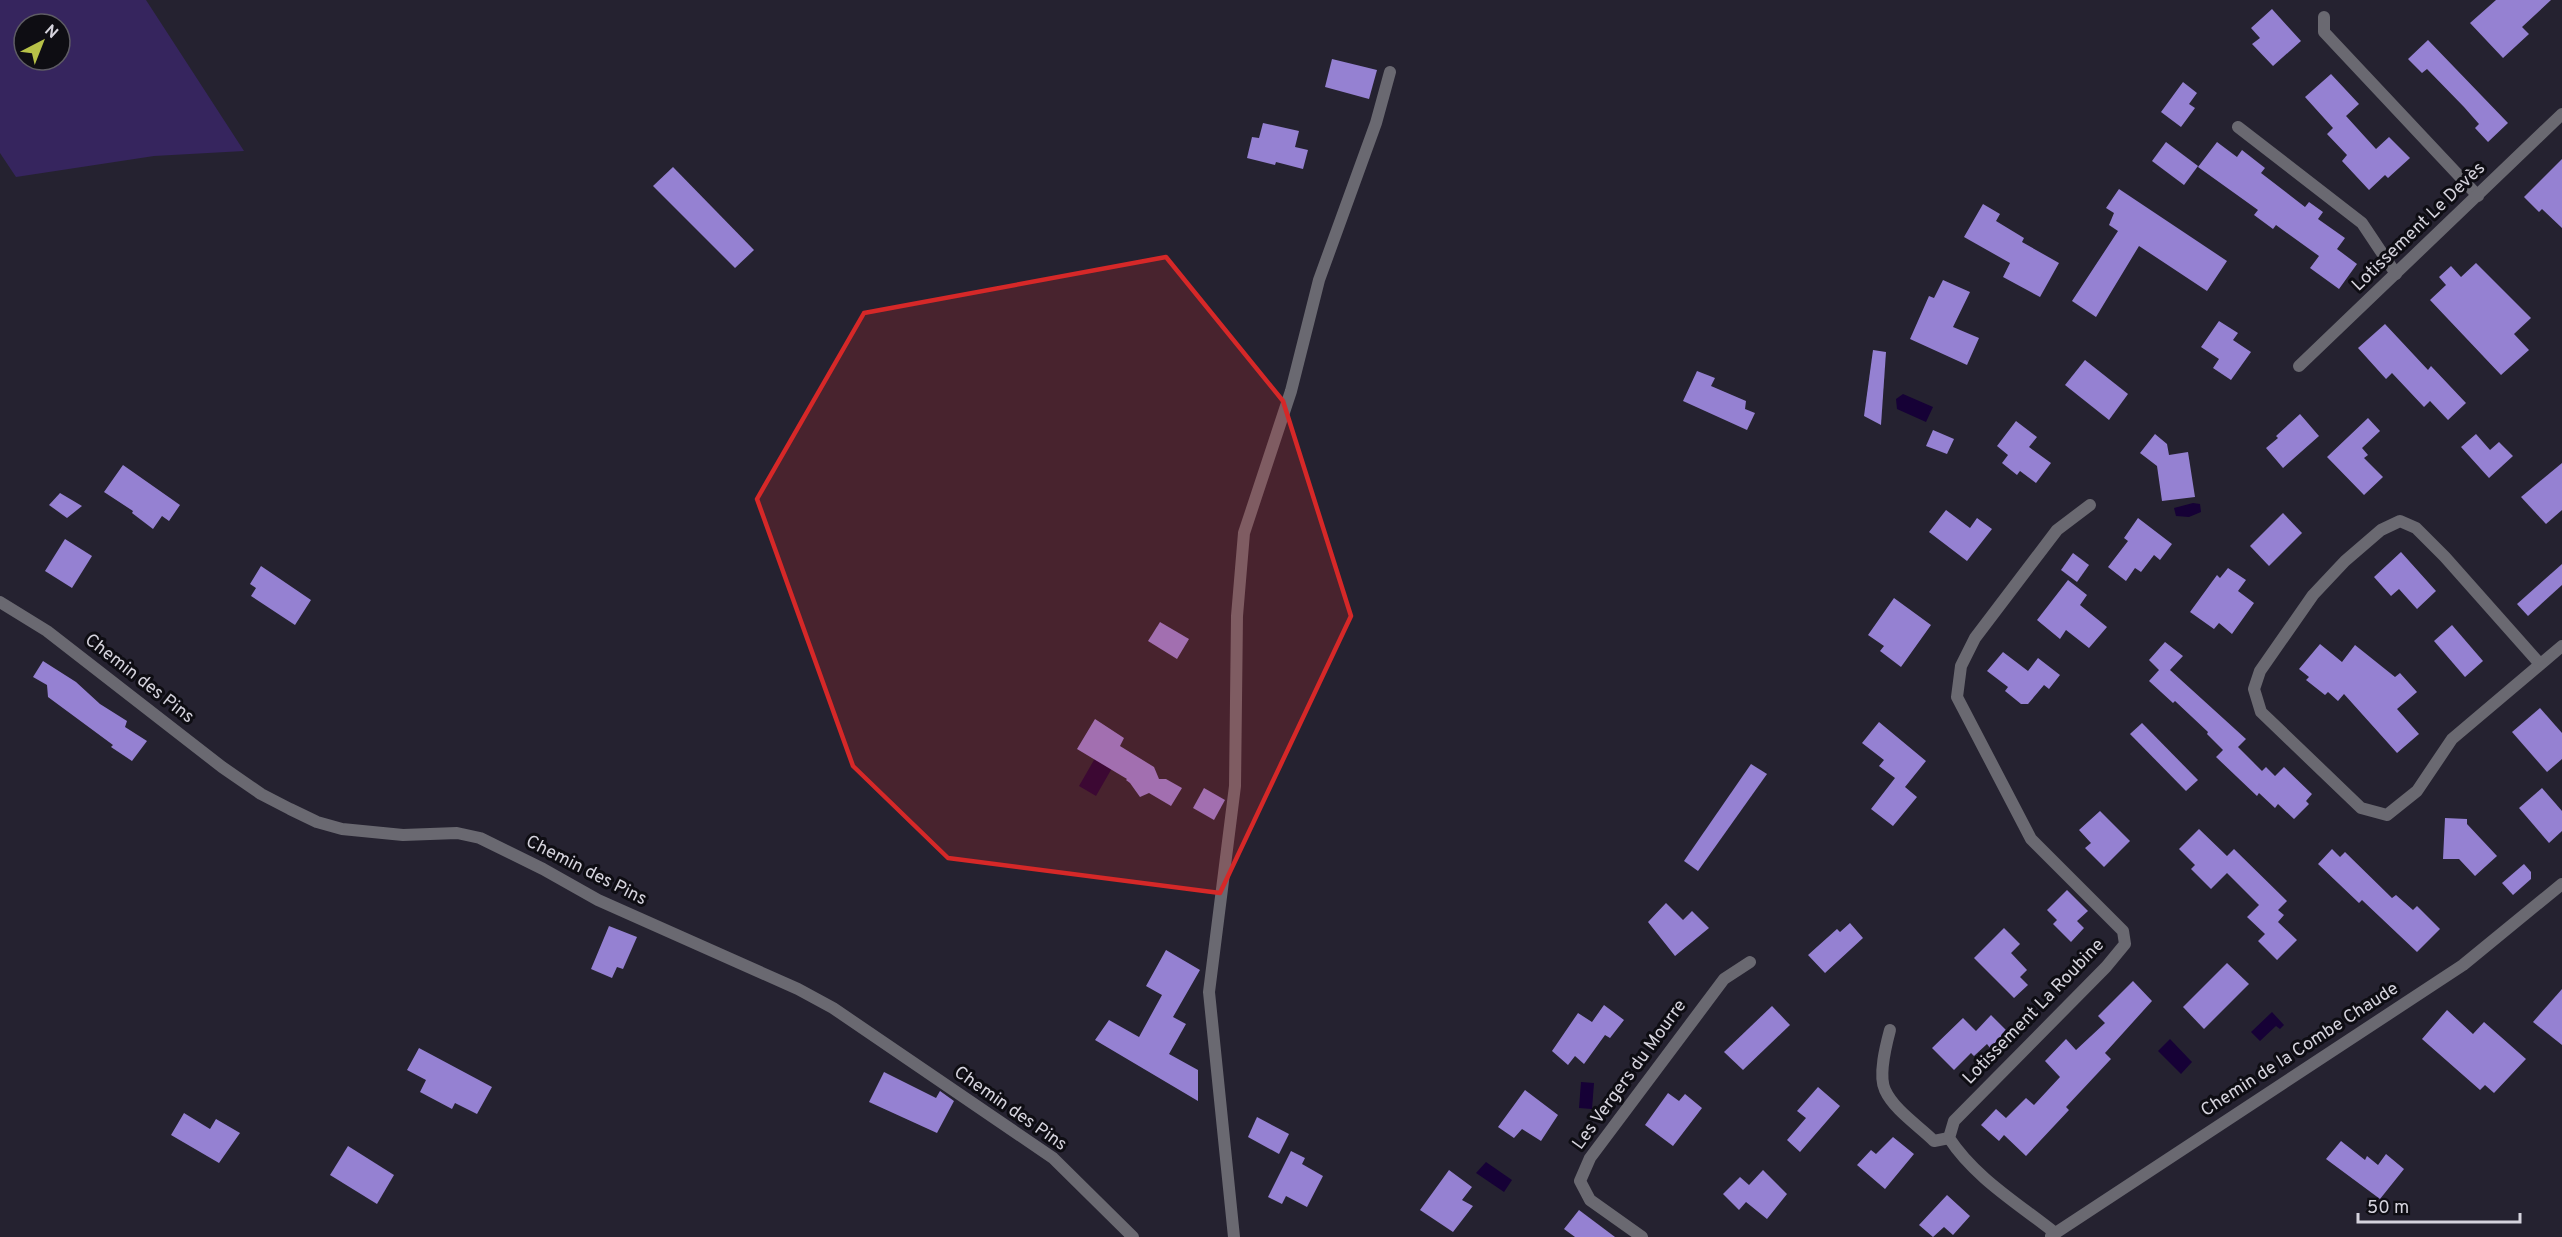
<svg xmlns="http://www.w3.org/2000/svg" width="2562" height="1237" font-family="Overpass,sans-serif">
<rect width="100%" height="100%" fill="#252230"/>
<path fill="#36255e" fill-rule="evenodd" d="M0 0H146L244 151 154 156 16 177 0 153ZM24 24H60V60H24Z"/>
<g fill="#160136">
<path d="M1903 394 1933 407 1926 422 1897 409 1896 399Z"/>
<path d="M2193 503 2200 504 2201 512 2189 517 2176 516 2174 508Z"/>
<path d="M1098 753 1115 763 1096 796 1079 786Z"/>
<path d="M2272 1012 2284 1025 2280 1029 2276 1026 2260 1041 2251 1032Z"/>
<path d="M2170 1039 2192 1062 2181 1074 2158 1051Z"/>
<path d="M1581 1082 1594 1083 1592 1109 1579 1108Z"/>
<path d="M1486 1162 1512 1180 1504 1192 1476 1173Z"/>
</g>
<g fill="#9581d2">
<path d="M2496 0H2551L2522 27 2529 34 2503 58 2470 23Z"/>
<path d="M2272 9 2301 41 2273 66 2252 44 2260 38 2251 28Z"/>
<path d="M2428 40 2508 123 2488 142 2475 128 2479 124 2464 107 2427 69 2422 73 2408 59Z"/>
<path d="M1332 59 1377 70 1369 99 1325 87Z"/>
<path d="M2331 74 2359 104 2346 116 2376 149 2389 137 2410 158 2388 178 2385 175 2369 190 2342 161 2347 155 2327 134 2333 128 2305 97Z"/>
<path d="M2183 82 2197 93 2189 104 2195 108 2181 127 2161 112Z"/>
<path d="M1263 123 1299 131 1295 147 1308 150 1303 169 1276 162 1275 165 1247 158 1252 137 1259 138Z"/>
<path d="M2166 142 2198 166 2184 185 2152 161Z"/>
<path d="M2217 142 2237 157 2242 150 2265 168 2261 173 2305 207 2309 202 2323 212 2318 219 2345 238 2337 249 2357 264 2339 289 2310 268 2319 256 2276 225 2273 229 2254 215 2258 210 2198 167Z"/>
<path d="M2562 159V228L2542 209 2539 212 2524 197Z"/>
<path d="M673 167 754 250 735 268 653 186Z"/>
<path d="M2119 189 2227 261 2207 291 2139 246 2096 317 2072 301 2118 231 2109 225 2114 213 2106 208Z"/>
<path d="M1983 204 2000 214 1996 221 2024 238 2022 242 2059 263 2040 297 2003 277 2010 263 1964 237Z"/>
<path d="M2476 263 2531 318 2514 334 2529 350 2501 375 2430 300 2446 285 2439 277 2451 266 2461 277Z"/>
<path d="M1943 280 1970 292 1953 327 1979 338 1967 365 1910 339 1929 296 1934 298Z"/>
<path d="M2219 321 2238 333 2233 340 2251 352 2231 380 2213 368 2219 359 2201 347Z"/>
<path d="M2385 324 2428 370 2431 366 2466 403 2448 420 2430 401 2424 407 2392 373 2386 379 2358 348Z"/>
<path d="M1873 350 1886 352 1881 425 1864 416Z"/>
<path d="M2085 360 2128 394 2109 420 2065 385Z"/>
<path d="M1697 371 1715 378 1711 386 1746 401 1745 409 1755 413 1747 430 1683 401Z"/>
<path d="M2300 414 2319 436 2283 468 2266 448 2278 438 2276 436Z"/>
<path d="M2368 418 2380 431 2362 448 2368 455 2364 458 2383 477 2364 495 2327 457Z"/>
<path d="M2016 421 2037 437 2029 447 2051 463 2036 483 2020 471 2017 475 2002 463 2008 455 1997 446Z"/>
<path d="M1933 430 1954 439 1947 454 1926 446Z"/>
<path d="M2155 434 2167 444 2169 455 2188 452 2195 497 2162 501 2157 466 2140 453Z"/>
<path d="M2476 434 2490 450 2499 442 2513 456 2489 478 2461 447Z"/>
<path d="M2562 463V510L2546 524 2521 497Z"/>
<path d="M123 465 180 505 169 521 162 516 153 529 132 513 133 511 104 492Z"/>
<path d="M60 493 82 506 67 518 49 505Z"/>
<path d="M1946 510 1970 528 1977 518 1992 529 1967 561 1929 532Z"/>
<path d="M2283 513 2302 533 2269 566 2250 546Z"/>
<path d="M2138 518 2172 544 2160 560 2154 555 2141 572 2135 568 2126 581 2108 567 2128 541 2124 538Z"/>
<path d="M65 539 92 556 72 588 45 571Z"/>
<path d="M2401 552 2436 591 2417 609 2399 589 2391 596 2374 577Z"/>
<path d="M2073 553 2089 565 2077 582 2061 570Z"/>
<path d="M2562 564V585L2528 616 2517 604Z"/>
<path d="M261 566 311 600 295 625 251 596 256 588 250 584Z"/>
<path d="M2228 568 2246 580 2238 591 2254 603 2232 634 2219 623 2214 629 2190 612 2217 575 2220 578Z"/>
<path d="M2068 580 2087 595 2080 605 2107 627 2089 648 2066 630 2060 639 2037 620Z"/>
<path d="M1894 598 1931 625 1901 667 1880 651 1884 646 1868 635Z"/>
<path d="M1160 622 1189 639 1177 659 1148 641Z"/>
<path d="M2452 625 2483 661 2465 677 2434 641Z"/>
<path d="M2165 642 2183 656 2170 670 2246 739 2238 747 2262 771 2266 767 2275 776 2284 767 2312 794 2306 801 2309 804 2294 819 2278 804 2275 808 2259 793 2257 796 2216 757 2223 750 2207 734 2208 732 2175 701 2173 703 2149 681 2159 670 2149 660Z"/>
<path d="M2320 644 2342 662 2355 645 2395 677 2400 673 2417 692 2397 709 2419 734 2397 753 2344 694 2338 701 2328 692 2325 695 2306 680 2309 677 2299 669Z"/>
<path d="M2003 652 2028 671 2038 658 2060 675 2049 689 2044 685 2028 704H2021L2005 691 2008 687 1987 671Z"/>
<path d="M43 661 76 682 100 704 127 721 125 727 147 741 132 761 111 747 113 745 48 697 47 685 33 677Z"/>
<path d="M2540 708 2562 733V759L2547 772 2512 732Z"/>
<path d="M1095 719 1124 738 1120 746 1154 767 1159 779H1166L1182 788 1171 806 1149 793 1140 797 1130 783 1126 780 1127 779 1077 749Z"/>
<path d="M1879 722 1926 761 1905 787 1917 797 1893 826 1871 809 1895 778 1879 766 1884 760 1862 743Z"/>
<path d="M2142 723 2198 780 2186 791 2130 734Z"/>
<path d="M1751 764 1767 774 1698 871 1684 861Z"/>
<path d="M1204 788 1225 800 1214 820 1193 808Z"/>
<path d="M2542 788 2562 811V831L2549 843 2519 808Z"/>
<path d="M2100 811 2130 841 2104 867 2085 848 2091 843 2079 830Z"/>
<path d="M2445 818 2467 819V824L2497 856 2475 876 2459 859H2443Z"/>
<path d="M2199 829 2227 856 2234 849 2287 901 2278 910 2284 915 2278 922 2297 940 2277 960 2258 941 2265 934 2247 917 2259 905 2227 873 2211 889 2191 869 2195 865 2179 849Z"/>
<path d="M2332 849 2340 857 2345 852 2392 898 2396 895 2413 910 2417 906 2440 929 2417 952 2362 900 2359 903 2318 864Z"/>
<path d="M2524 864 2531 872V879L2513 895 2502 883Z"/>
<path d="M2067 890 2088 911 2077 921 2084 928 2071 942 2053 924 2057 920 2047 910Z"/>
<path d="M1666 903 1683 920 1692 911 1709 928 1675 956 1648 922Z"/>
<path d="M1850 923 1863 938 1825 973 1808 955 1837 929 1840 932Z"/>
<path d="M609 926 637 937 623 969 617 967 612 978 591 969Z"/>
<path d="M2004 928 2020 944 2011 953 2027 970 2020 977 2028 985 2014 998 1974 958Z"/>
<path d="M1166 950 1200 970 1173 1017 1186 1024 1169 1054 1198 1070V1101L1095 1040 1109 1020 1139 1037 1162 995 1146 986Z"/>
<path d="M2227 963 2249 984 2204 1029 2183 1007Z"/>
<path d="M2133 981 2152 1001 2105 1053 2111 1059 2066 1107 2069 1110 2026 1156 2004 1135 1999 1141 1981 1125 1996 1109 2006 1118 2026 1098 2034 1105 2060 1077 2045 1061 2066 1039 2076 1050 2105 1023 2098 1016Z"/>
<path d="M2562 989V1045L2533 1022Z"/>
<path d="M1604 1005 1624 1020 1610 1038 1605 1035 1584 1064 1575 1056 1568 1065 1552 1051 1578 1013 1592 1022Z"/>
<path d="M1772 1006 1790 1025 1743 1070 1724 1052Z"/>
<path d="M2447 1010 2473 1034 2484 1022 2526 1059 2494 1093 2485 1085 2480 1090 2422 1039Z"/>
<path d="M1991 1015 2007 1031 1990 1048 1987 1044 1974 1056 1971 1053 1954 1070 1932 1048 1963 1018 1976 1031Z"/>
<path d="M419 1048 492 1087 477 1114 455 1103 452 1109 420 1092 426 1080 407 1070Z"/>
<path d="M884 1072 936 1098 940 1091 954 1101 937 1133 869 1102Z"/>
<path d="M1818 1087 1840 1106 1800 1152 1787 1140 1806 1118 1797 1111Z"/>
<path d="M1525 1090 1558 1115 1541 1141 1522 1129 1514 1138 1498 1127Z"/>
<path d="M1668 1093 1679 1101 1685 1094 1702 1108 1673 1146 1645 1125Z"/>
<path d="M184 1113 210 1129 216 1119 240 1133 219 1163 171 1135Z"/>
<path d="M1257 1117 1289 1134 1279 1154 1248 1137Z"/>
<path d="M1893 1137 1914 1154 1885 1189 1857 1165 1871 1150 1876 1154Z"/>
<path d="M2341 1141 2365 1160 2367 1156 2378 1165 2386 1154 2404 1169 2380 1199 2326 1159Z"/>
<path d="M348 1146 394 1175 377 1204 330 1175Z"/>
<path d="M1291 1151 1305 1158 1302 1164 1323 1176 1307 1207 1286 1196 1282 1204 1268 1197Z"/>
<path d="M1449 1170 1472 1187 1462 1200 1473 1206 1453 1232 1420 1210Z"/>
<path d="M1763 1170 1787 1194 1767 1219 1746 1202 1739 1210 1723 1194 1740 1177 1749 1185Z"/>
<path d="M1947 1195 1970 1216 1953 1235 1944 1227 1933 1237 1919 1225Z"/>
<path d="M1579 1210 1615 1237H1575L1564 1229Z"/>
</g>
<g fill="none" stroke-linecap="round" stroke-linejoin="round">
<g stroke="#6a6971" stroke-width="12">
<path d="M2324 17V32L2478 196"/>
<path d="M2238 127 2362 223 2396 274"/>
<path d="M2299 366 2562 114"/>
<path d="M0 602 47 631 222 767 261 794 290 809 317 822 342 829 403 835 457 833 480 838 543 869 598 900 798 989 833 1008 1053 1158 1133 1237"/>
<path d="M2540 664 2445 557 2416 528 2400 521 2381 530 2345 561 2313 595 2260 671 2254 689 2261 712 2361 808 2387 815 2417 791 2452 739 2562 646"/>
<path d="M1890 1030C1886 1045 1878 1075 1885 1090 1894 1110 1919 1126 1934 1141L1949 1138"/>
<path d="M2055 1233C2019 1204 1975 1178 1949 1138L1954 1121 2106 967 2125 944 2123 931 2031 839 1957 697 1961 666 1975 638 2057 530 2090 505"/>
<path d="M2051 1236 2463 965 2562 884"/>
<path d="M1234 1237 1209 992 1235 786 1237 616 1244 533 1291 391 1319 280 1376 123 1390 72"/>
<path d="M1642 1237 1590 1200 1580 1181 1590 1158 1724 979 1750 962"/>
</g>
</g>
<path fill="#d62828" fill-opacity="0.2" stroke="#d62828" stroke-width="4.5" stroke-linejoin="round" d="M1166 257 1283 401 1351 616 1220 893 948 858 853 766 757 499 864 313Z"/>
<g text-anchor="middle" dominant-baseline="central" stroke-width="6" stroke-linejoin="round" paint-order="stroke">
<g font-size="18" fill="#d5d3dd" stroke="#0e0d13">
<text transform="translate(2419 227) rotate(-44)">Lotissement Le Devès</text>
<text transform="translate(139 679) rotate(38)">Chemin des Pins</text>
<text transform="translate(586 871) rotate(27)">Chemin des Pins</text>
<text transform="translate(2034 1012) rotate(-46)">Lotissement La Roubine</text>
<text transform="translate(2300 1050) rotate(-33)">Chemin de la Combe Chaude</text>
<text transform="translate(1630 1075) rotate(-54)">Les Vergers du Mourre</text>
<text transform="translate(1010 1109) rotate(35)">Chemin des Pins</text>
</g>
</g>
<g transform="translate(42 42) rotate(42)"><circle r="28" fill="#0e0d13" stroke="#5e5c64" stroke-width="1.5"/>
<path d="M0-4.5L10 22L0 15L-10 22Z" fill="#b7c148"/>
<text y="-9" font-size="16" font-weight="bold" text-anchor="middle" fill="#d5d3dd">N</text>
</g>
<path d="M2358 1213v9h162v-9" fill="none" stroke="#d5d3dd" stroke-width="3"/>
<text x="2367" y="1213" font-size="18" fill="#d5d3dd" stroke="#0e0d13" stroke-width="4.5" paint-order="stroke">50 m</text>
</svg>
